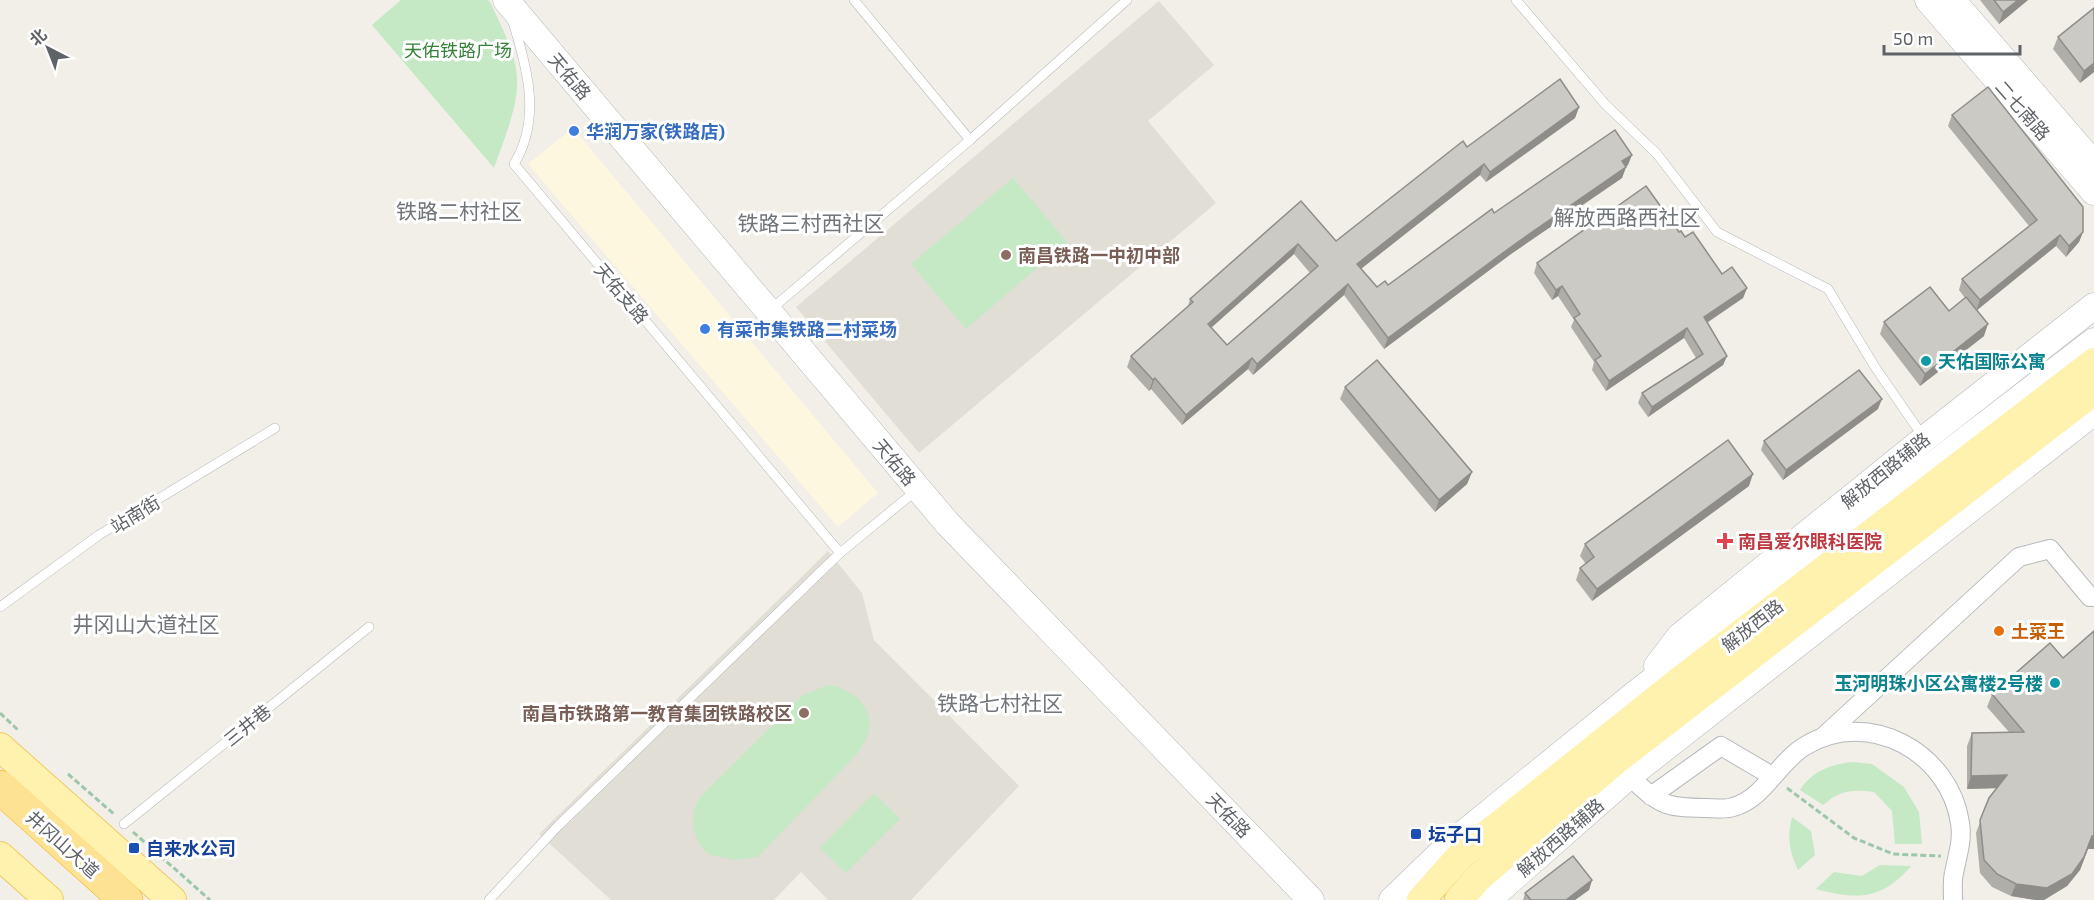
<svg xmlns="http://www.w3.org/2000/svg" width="2094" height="900" font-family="'Exo 2','Noto Sans SC',sans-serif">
<rect width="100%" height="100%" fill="#f1efe8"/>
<path fill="#fef7e0" d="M573 128 878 493 838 527 528 164Z"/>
<g fill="#e1ded6">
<path d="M1159 1 1214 65 1148 121 1216 203 919 453 796 307Z"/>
<path d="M828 551 862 593 874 640 1019 786 911 900H828L801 872 774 900H611L539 834Z"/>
</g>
<g fill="#c5e8c5">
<path d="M401 0H488L490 2C501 25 515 52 517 77 519 105 503 142 494 168L372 25Z"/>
<path d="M1013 178 1067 242 966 329 911 264Z"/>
<path d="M828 685C848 687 869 702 870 724 870 735 863 745 857 754L758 857 734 860 708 854C691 837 689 816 700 797L803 695Z"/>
<path d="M1853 762 1872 764 1904 787 1919 812 1922 844H1895L1892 811 1874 792C1852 789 1840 790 1823 805L1800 790C1812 771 1832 764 1853 762Z"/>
<path d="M874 793 900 819 846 873 820 848Z"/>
<path d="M1792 817 1811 831 1815 855 1798 870C1789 851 1787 837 1792 817Z"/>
<path d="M1880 865 1911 866C1882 900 1857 900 1816 889L1834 872 1862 876Z"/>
</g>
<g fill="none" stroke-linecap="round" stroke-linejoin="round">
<defs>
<g id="lane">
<path d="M854 0 970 140"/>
<path d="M1516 0 1605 104 1657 154 1717 232 1828 289 1875 367 1924 438"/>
<path d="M512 19C527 66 542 119 514 164L840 553"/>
<path d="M769 311 970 140 1127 0"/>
<path d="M0 607 99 535 275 428"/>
<path d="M124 824 369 627"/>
<path d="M489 900 558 826 840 553 918 489"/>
</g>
<g id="street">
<path d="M1823 737 2019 557 2050 549 2090 597H2094"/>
<path d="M1629 776C1659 804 1664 808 1705 808 1714 808 1725 810 1733 807 1764 799 1778 762 1805 746 1869 707 1950 753 1960 823 1963 841 1957 856 1954 873 1952 881 1953 891 1953 900"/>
<path d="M1651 796 1721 746 1772 776"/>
</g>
<g id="secondary">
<path d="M506 0 948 524 1311 900"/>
<path d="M1928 0 2094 192"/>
<path d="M1952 0 2094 164"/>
<path d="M1657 666 1680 636 1924 439 2094 306"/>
<path d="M1392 900 1448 846 1635 694 2094 341"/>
<path d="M1488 900 1629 776 2094 412"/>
</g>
<g id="primary">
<path d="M0 747 172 900"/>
<path d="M0 856 49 900"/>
<path d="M1421 900 1460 856 1499 825 1678 682 2094 362"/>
<path d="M1459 900 1478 878 1615 761 2094 391"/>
</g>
<path id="highway" d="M0 787 126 900"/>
</defs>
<use href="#lane" stroke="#b5b8bc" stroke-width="10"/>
<use href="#street" stroke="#b5b8bc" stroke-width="20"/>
<use href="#secondary" stroke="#b6babf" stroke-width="27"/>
<use href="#primary" stroke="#f2c960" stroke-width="30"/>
<use href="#highway" stroke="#f9ab00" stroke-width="34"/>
<g stroke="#9cc7a9" stroke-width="3" stroke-dasharray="6 3" stroke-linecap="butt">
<path d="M0 713 18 730"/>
<path d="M68 774 115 815"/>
<path d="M1787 788 1854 838 1893 854 1941 856"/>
<path d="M133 832 210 900"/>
</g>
<use href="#lane" stroke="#fff" stroke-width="9"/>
<use href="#street" stroke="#fff" stroke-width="18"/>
<use href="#secondary" stroke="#fff" stroke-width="26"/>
<use href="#primary" stroke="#fff2af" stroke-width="28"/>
<use href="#highway" stroke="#fde293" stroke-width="33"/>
</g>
<g fill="#afaea9" fill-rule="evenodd">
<path d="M1980 0H2028L1999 24Z"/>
<path d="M2058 37 2094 72 2080 83 2053 49Z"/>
<path d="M1579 107 1575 118 1486 182 1480 175 1361 269 1377 287 1388 285 1494 213 1628 165 1626 167 1622 178 1511 254 1384 349 1344 295 1253 375 1248 369 1182 425 1151 389 1149 391 1127 367 1131 356 1188 306 1190 299 1301 201 1336 241 1467 147ZM1294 254 1310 273 1227 345 1211 328Z"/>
<path d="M1952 115 2083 232 2079 242 2066 257 2056 246 1977 310 1984 336 1920 386 1880 334 1884 322 1949 311 1965 298 1959 290 1962 279 2029 226 1948 126Z"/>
<path d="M1679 232 1685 237 1722 274 1747 288 1743 298 1707 323 1727 356 1723 365 1648 417 1638 403 1642 393 1696 358 1684 338 1606 391 1592 370 1594 362 1571 327 1574 320 1558 296 1552 300 1534 273 1537 263Z"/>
<path d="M1345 387 1472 472 1467 484 1435 512 1340 399Z"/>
<path d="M1878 409 1783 480 1761 450 1764 441Z"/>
<path d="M1749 486 1592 601 1576 580 1580 568 1586 564 1580 556 1585 544Z"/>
<path d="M2094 631V849H2088L2080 870 2067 886 2044 900H2035L2011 896 1992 887 1980 873 1976 833 1989 798 1997 788 1967 789V746L1972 733 2009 732 1987 707 1992 694 2063 658Z"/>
<path d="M1592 880 1589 890 1575 900H1523L1525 893Z"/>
</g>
<g fill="#8f8d8a">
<path d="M2018 0H2028L1999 24 2003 12Z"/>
<path d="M2094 63V72L2080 83 2084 71Z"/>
<path d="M1579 107 1575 118 1486 182 1490 172Z"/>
<path d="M1632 155 1628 165 1618 172 1622 161Z"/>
<path d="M1484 164 1480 175 1353 275 1357 264Z"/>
<path d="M1626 167 1622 178 1511 254 1384 349 1388 338 1515 244Z"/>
<path d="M2083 232 2079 242 2066 257 2069 246Z"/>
<path d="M2060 235 2056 246 1976 311 1980 300Z"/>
<path d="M1298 244 1294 254 1204 334 1208 324Z"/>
<path d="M1348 284 1344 295 1253 375 1257 364Z"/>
<path d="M1562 286 1558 296 1552 300 1556 290Z"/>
<path d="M1747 288 1743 298 1700 327 1704 317Z"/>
<path d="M1988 324 1984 336 1920 386 1925 374Z"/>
<path d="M1687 328 1684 338 1606 391 1609 381Z"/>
<path d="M1727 356 1723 365 1648 417 1652 407Z"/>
<path d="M1252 358 1248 369 1182 425 1186 415Z"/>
<path d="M1155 378 1151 389 1149 391 1153 380Z"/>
<path d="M1882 399 1878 409 1783 480 1786 470Z"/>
<path d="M1472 472 1467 484 1435 512 1439 500Z"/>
<path d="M1753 474 1749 486 1592 601 1597 589Z"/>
<path d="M2007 775 2002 788 1967 789 1971 776Z"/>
<path d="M2092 836H2094V849H2088L2080 870 2067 886 2044 900H2035L2011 896 2016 884Z"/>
<path d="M1592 880 1589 890 1575 900H1566Z"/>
</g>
<g fill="#cccac5" stroke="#8f8d8a" stroke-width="1.5" fill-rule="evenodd">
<path d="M1994 0H2018L2003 12Z"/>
<path d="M2094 8V63L2084 71 2058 37Z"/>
<path d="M1560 79 1579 107 1490 172 1484 164 1357 264 1377 287 1385 281 1388 285 1492 209 1494 213 1615 130 1632 155 1622 161 1626 167 1515 244 1388 338 1348 284 1257 364 1252 358 1186 415 1155 378 1153 380 1131 356 1193 302 1190 299 1301 201 1336 241 1463 141 1467 147ZM1298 244 1318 266 1227 345 1208 324Z"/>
<path d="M1988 87 2083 207V232L2069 246 2060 235 1980 300 1962 279 2037 220 1952 115Z"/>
<path d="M1646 186 1679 232 1681 231 1685 237 1693 232 1722 274 1732 267 1747 288 1704 317 1727 356 1652 407 1642 393 1703 354 1687 328 1609 381 1595 360 1601 356 1574 318 1580 314 1562 286 1556 290 1537 263Z"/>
<path d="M1930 287 1949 311 1966 297 1988 324 1925 374 1884 322Z"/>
<path d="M1377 360 1472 472 1439 500 1345 387Z"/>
<path d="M1859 370 1882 399 1786 470 1764 441Z"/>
<path d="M1728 440 1753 474 1597 589 1580 568 1594 557 1585 544Z"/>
<path d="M2094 631V836H2092L2084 857 2072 874 2047 888 2016 884 1997 874 1984 860 1980 820 1989 798 2007 775 1971 776 1972 733 2024 732 1992 694 2050 643 2063 658Z"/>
<path d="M1573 856 1592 880 1566 900H1531L1525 893Z"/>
</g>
<g fill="#3f7fe0" stroke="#fff" stroke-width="2">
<circle cx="574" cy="131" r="6"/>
<circle cx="705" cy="329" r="6"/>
</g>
<g fill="#8d6e63" stroke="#fff" stroke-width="2">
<circle cx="1006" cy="255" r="6"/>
<circle cx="804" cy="713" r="6"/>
</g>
<g fill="#0f9aa8" stroke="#fff" stroke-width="2">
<circle cx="1926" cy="361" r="6"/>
<circle cx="2055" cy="683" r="6"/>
</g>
<path fill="#e0444e" stroke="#fff" stroke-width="2" d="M1722 532h6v6h6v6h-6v6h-6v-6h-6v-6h6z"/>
<circle fill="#e8710a" stroke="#fff" stroke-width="2" cx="1999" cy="631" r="6"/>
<g fill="#1a4fb4" stroke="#fff" stroke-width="2">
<rect x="1410" y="828" width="12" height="12" rx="3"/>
<rect x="128" y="842" width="12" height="12" rx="3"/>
</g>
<g text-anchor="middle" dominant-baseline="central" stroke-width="6" stroke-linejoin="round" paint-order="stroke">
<g font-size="18" fill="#348238" stroke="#fff">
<text x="458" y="50">天佑铁路广场</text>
</g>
<g font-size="18" fill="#5f6368" stroke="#fff">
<text transform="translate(570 76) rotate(50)">天佑路</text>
<text transform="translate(2023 110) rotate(49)">二七南路</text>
<text transform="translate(622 293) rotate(50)">天佑支路</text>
<text transform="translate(895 462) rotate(50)">天佑路</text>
<text transform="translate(1885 470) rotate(-39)">解放西路辅路</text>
<text transform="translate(135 514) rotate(-31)">站南街</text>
<text transform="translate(1752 625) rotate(-38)">解放西路</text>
<text transform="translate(247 725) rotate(-39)">三井巷</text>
<text transform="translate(1229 815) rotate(46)">天佑路</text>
<text transform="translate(1560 837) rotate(-41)">解放西路辅路</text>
<text transform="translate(63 844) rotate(42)">井冈山大道</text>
</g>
<g font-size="18" font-weight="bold" fill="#366cbe" stroke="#fff" text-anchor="start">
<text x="586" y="131">华润万家(铁路店)</text>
<text x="717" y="329">有菜市集铁路二村菜场</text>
</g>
<g font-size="18" font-weight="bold" fill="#785e54" stroke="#fff" text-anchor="start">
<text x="1018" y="255">南昌铁路一中初中部</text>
<text x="792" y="713" text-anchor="end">南昌市铁路第一教育集团铁路校区</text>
</g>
<g font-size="18" font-weight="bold" fill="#0d838f" stroke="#fff" text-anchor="start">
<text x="1938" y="361">天佑国际公寓</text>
<text x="2043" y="683" text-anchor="end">玉河明珠小区公寓楼2号楼</text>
</g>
<g font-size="18" font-weight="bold" fill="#be3a42" stroke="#fff" text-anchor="start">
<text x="1738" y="541">南昌爱尔眼科医院</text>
</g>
<g font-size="18" font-weight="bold" fill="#c56008" stroke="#fff" text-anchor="start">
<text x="2011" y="631">土菜王</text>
</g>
<g font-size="18" font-weight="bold" fill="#164399" stroke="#fff" text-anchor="start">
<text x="1428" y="834">坛子口</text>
<text x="146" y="848">自来水公司</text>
</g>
<g font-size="21" fill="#70757a" stroke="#fff">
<text x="459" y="210">铁路二村社区</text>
<text x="1627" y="216">解放西路西社区</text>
<text x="811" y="222">铁路三村西社区</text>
<text x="146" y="623">井冈山大道社区</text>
<text x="1000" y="702">铁路七村社区</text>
</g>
</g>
<g transform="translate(48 48) rotate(318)" stroke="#ffffff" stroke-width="4.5" paint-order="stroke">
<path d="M0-4.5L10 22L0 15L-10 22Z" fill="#5f6368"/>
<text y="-9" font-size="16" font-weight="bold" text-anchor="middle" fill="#5f6368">北</text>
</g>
<path d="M1884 45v9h136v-9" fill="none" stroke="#5f6368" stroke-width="3"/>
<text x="1893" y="45" font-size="18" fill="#5f6368" stroke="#ffffff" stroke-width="4.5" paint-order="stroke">50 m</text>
</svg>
